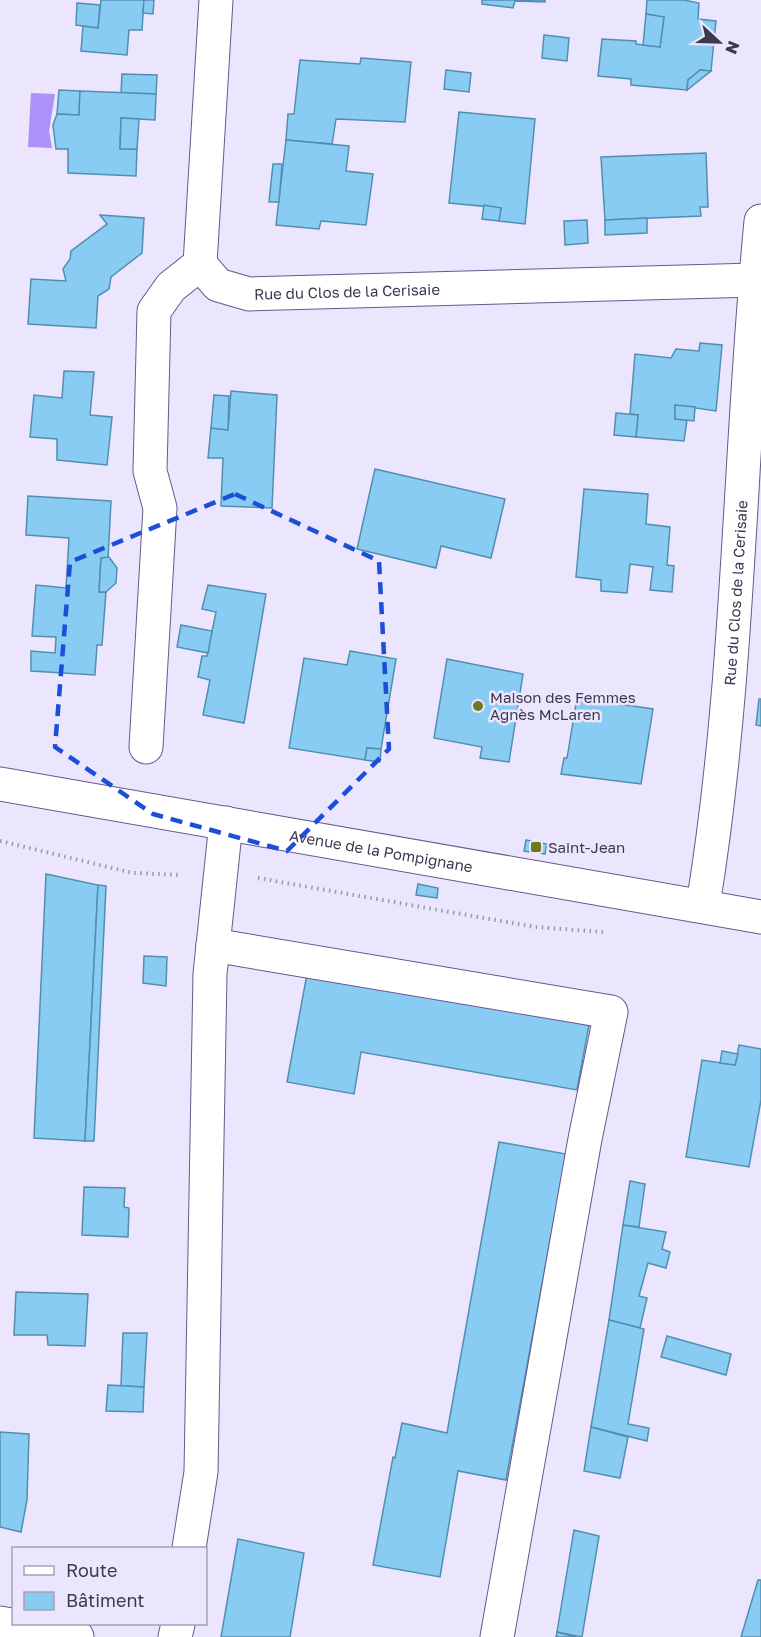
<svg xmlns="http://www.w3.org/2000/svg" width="761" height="1637" font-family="'Golos Text',sans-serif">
<rect width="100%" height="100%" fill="#ebe6fe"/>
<path fill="#ad91f8" d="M31 93 55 94 49 131 52 148 28 147Z"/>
<g fill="#88ccf4" stroke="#538eb0" stroke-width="1.5">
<path d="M101 0H144L142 30H129L127 55 81 51 83 26 98 28Z"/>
<path d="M144 0H154L153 14 143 13Z"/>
<path d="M482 0H545V2L515 1 513 8 482 4Z"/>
<path d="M647 0H684L699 3 698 19 716 21 711 71 700 70 688 80 687 90 631 85V79L598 76 602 39 636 41V44L660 47 664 17 646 14Z"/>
<path d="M77 3 100 5 98 28 76 25Z"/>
<path d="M646 14 664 17 660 47 643 45Z"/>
<path d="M544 35 569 38 567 61 542 58Z"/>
<path d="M361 58 411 62 405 122 336 119 332 144 286 140 288 114H294L300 60 360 64Z"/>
<path d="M446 70 471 73 469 92 444 89Z"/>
<path d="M700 70 711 71 687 90 688 80Z"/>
<path d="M122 74 157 75 156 94 121 93Z"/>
<path d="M59 90 80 91 79 115 57 114Z"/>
<path d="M80 91 156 94 155 120 121 118 120 149H137L136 176 68 173V149H56L53 125 57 114 79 115Z"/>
<path d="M459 112 535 119 525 224 499 221 501 208 449 203Z"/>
<path d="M121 118 139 119 137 149H120Z"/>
<path d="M286 140 349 146 346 171 373 174 366 225 321 221 319 229 276 225Z"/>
<path d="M706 153 708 207H700L701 216 605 220 601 157Z"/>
<path d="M273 164H282L279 202H269Z"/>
<path d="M484 205 501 208 499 221 482 219Z"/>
<path d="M100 215 144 218 142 253 111 277 109 289 98 296 96 328 28 324 31 279 66 281 63 269 70 259 71 251 107 224Z"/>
<path d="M647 218V233L605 235V220Z"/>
<path d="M587 220 588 243 565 245 564 221Z"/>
<path d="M700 343 722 345 716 411 675 405V419L687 420 684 441 636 437 638 415 630 414 635 354 671 358 676 349 699 351Z"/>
<path d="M64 371 94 372 90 415 112 417 107 465 57 460V439L30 437 34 395 62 398Z"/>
<path d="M231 391 277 395 272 508 221 506 223 458H208L211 428 228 430Z"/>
<path d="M214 395 229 396 228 430 211 428Z"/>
<path d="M675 405 695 407 694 421 675 419Z"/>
<path d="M616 413 638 415 636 437 614 435Z"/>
<path d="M375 469 505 499 491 558 441 546 436 568 357 549Z"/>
<path d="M584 489 648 494 646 524 670 527 667 565 674 566 672 592 650 590 653 567 630 564 627 593 601 591V580L576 577Z"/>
<path d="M28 496 111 501 108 559 101 558 99 592H106L102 645H97L95 675 31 671V651L55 653 56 637 32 636 36 585 66 588 69 538 26 535Z"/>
<path d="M109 557 117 568 116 583 106 592H99L101 558Z"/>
<path d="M208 585 266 594 244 723 203 715 210 680 198 677 202 656H207L216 612 202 609Z"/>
<path d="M181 625 212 631 208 653 177 647Z"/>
<path d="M350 651 396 659 381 749 367 748 365 760 289 748 304 658 347 665Z"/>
<path d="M447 659 523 674 509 762 480 758 482 747 434 738Z"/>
<path d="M577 698 653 709 641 784 561 774 564 758H567Z"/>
<path d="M759 699H761V726L756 725Z"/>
<path d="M367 748 381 749 380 762 365 760Z"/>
<path d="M526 840 547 844 545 854 524 851Z"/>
<path d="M46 874 98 885 85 1141 34 1138Z"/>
<path d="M418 884 438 888 437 898 416 895Z"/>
<path d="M98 885 106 886 94 1141H85Z"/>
<path d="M144 956 167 957 166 986 143 983Z"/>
<path d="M307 974 589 1025 577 1090 361 1052 354 1094 287 1082Z"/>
<path d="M739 1045 761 1049V1100L749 1167 686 1157 702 1060 735 1065Z"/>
<path d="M722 1051 738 1054 735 1065 720 1063Z"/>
<path d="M499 1142 566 1154 506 1480 458 1471 440 1577 373 1565 393 1457 395 1458 402 1423 447 1433Z"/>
<path d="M630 1181 645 1184 639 1227 623 1225Z"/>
<path d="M84 1187 125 1188 124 1207 129 1208 128 1237 82 1235Z"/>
<path d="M623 1225 666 1232 662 1249 670 1252 666 1268 648 1263 639 1296 647 1298 640 1328 609 1320Z"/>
<path d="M16 1292 88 1294 85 1346 48 1345 47 1335H14Z"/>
<path d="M609 1320 644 1329 628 1424 649 1428 647 1441 591 1427Z"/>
<path d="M123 1333H147L144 1387 121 1386Z"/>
<path d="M667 1336 731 1354 726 1375 661 1357Z"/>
<path d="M108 1385 144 1387 143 1412 106 1411Z"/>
<path d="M591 1427 628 1437 620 1478 584 1471Z"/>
<path d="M0 1432 29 1434 27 1500 21 1532 0 1527Z"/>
<path d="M574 1530 599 1536 582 1637 557 1632Z"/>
<path d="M238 1539 304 1553 290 1637H221Z"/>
<path d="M758 1580H761V1637H741Z"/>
<path d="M557 1632 576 1637H556Z"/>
</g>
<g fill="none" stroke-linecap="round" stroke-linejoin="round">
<defs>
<g id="minor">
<path id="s1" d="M200 264 218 285 249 294 755 280"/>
<path d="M146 747 160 508 150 471 154 311 171 287 200 264 216 0"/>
<path id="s2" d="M703 905C740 679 739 449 761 221"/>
<path d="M213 945 611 1012 585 1139 497 1637"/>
<path d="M189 1548 201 1472 210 974 226 823"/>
<path d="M0 1623 77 1637"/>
<path d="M175 1637 178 1624"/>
</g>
<g id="major">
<path id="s3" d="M0 784 761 917"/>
</g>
</defs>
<use href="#minor" stroke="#66598b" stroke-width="35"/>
<use href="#major" stroke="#66598b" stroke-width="35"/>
<g stroke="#9b96ae" stroke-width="4" stroke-dasharray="1.5 4.5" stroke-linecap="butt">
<path d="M0 841 133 873 182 875"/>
<path d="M258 878 535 927 603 932"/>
</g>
<use href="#minor" stroke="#fff" stroke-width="33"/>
<use href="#major" stroke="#fff" stroke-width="33"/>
</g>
<path fill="none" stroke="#1d4ed8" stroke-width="4.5" stroke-dasharray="12 8" stroke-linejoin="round" d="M235 494 379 561 389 749 287 851 153 814 55 747 70 562Z"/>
<g fill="#707823" stroke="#ebe6fe" stroke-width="2">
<circle cx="478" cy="706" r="6"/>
<rect x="530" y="841" width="12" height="12" rx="3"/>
</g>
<g text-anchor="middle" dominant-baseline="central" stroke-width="5" stroke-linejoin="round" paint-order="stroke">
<g font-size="15" fill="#3e3850" stroke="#ebe6fe">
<text stroke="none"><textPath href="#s1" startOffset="158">Rue du Clos de la Cerisaie</textPath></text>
<text stroke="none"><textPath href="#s2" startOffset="314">Rue du Clos de la Cerisaie</textPath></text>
<text stroke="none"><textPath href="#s3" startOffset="387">Avenue de la Pompignane</textPath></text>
</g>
<g font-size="15" fill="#3e3850" stroke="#ebe6fe" text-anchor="start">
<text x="490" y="697">Maison des Femmes<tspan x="490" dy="17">Agnès McLaren</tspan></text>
<text x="548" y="847">Saint-Jean</text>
</g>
</g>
<rect x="12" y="1547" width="195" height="78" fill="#ebe6fe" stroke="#a6a0b8" stroke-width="1.5"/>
<rect x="24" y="1566" width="30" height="9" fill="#ffffff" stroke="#a6a0b8" stroke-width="1.5"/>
<text x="66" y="1577" font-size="18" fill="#3e3850">Route</text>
<rect x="24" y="1592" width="30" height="18" fill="#88ccf4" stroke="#a6a0b8" stroke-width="1.5"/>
<text x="66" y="1607" font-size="18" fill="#3e3850">Bâtiment</text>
<g transform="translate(719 42) rotate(112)" stroke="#ebe6fe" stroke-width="4.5" paint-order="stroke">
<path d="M0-4.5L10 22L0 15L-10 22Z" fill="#3e3850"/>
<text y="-9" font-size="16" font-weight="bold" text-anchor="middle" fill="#3e3850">N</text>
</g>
</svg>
